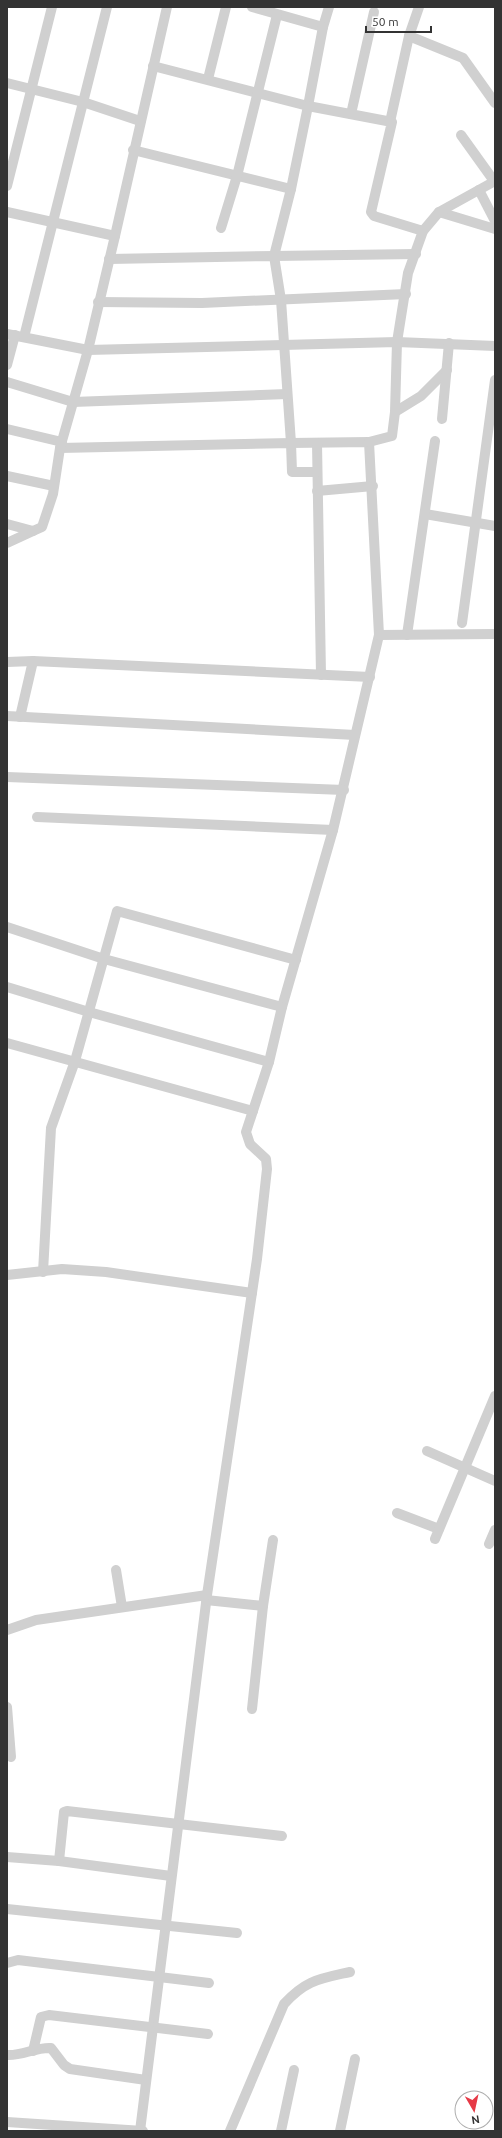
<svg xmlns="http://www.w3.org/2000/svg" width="502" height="2138" font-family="Ubuntu,sans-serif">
<rect width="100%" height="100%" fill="#fff"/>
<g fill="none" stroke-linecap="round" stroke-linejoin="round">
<g stroke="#d0d0d0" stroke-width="10">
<path d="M252 7 323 27 329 7"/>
<path d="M409 36 463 58 495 103"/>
<path d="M153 66 308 106 323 27"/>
<path d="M208 79 226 7"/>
<path d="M7 83 83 102 140 121"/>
<path d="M351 114 374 12"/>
<path d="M390 122 409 36 419 7"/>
<path d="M461 135 494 181"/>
<path d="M133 150 291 189"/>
<path d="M7 186 52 7"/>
<path d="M479 190 495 221"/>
<path d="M7 212 115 236"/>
<path d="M439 212 495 229"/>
<path d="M221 228 237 176 277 15"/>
<path d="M416 254 274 256 291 189 308 106 392 122 371 212 374 216 423 231"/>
<path d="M109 259 274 256 281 300 291 443 369 442 379 635 333 830 282 1007 269 1062 246 1132 250 1144 266 1159 267 1169 257 1259 207 1595 140 2131"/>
<path d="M98 302 202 303 406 294"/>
<path d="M7 334 88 350 397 342 495 346"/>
<path d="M24 337 107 7"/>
<path d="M7 365 15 335"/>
<path d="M7 382 73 402 287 394"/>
<path d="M395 412 421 396 447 370"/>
<path d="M442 419 449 343"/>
<path d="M7 429 62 442"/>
<path d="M369 442 392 436 395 412 397 342 408 273 423 231 439 212 495 181"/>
<path d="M317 443 321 675"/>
<path d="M60 448 291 443 292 472H317"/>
<path d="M7 476 54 486"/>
<path d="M317 491 373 486"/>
<path d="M425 514 495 526"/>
<path d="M7 524 33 531 42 527 53 494 60 448 88 350 115 236 167 7"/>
<path d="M7 543 33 531"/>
<path d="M462 623 495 380"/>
<path d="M379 635 495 634"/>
<path d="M407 635 435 441"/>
<path d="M7 662 33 661 370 677"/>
<path d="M7 716 355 735"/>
<path d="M20 717 33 661"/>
<path d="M7 777 344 790"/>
<path d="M37 817 333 830"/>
<path d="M7 927 104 959 282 1007"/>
<path d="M7 987 89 1012 269 1062"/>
<path d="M7 1043 253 1111"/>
<path d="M43 1272 51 1128 75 1061 117 911 296 960"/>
<path d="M7 1275 62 1269 106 1272 252 1293"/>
<path d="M427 1451 495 1481"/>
<path d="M397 1513 439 1529"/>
<path d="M435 1539 495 1396"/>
<path d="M489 1544 495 1530"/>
<path d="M116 1570 122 1607"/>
<path d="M206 1600 263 1606"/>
<path d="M7 1630 36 1620 207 1595"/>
<path d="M7 1707 11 1757"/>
<path d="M252 1709 263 1606 273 1540"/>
<path d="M7 1857 59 1861 171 1876"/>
<path d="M59 1861 64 1812 67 1811 282 1836"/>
<path d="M7 1909 237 1933"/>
<path d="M7 1963 18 1960 209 1983"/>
<path d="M33 2051 41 2017 49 2015 208 2034"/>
<path d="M7 2055C22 2056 36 2047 51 2048L64 2065 70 2069 146 2080"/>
<path d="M7 2122 143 2131"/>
<path d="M230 2131 284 2004C306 1980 319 1979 350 1972"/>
<path d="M281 2131 294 2070"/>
<path d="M340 2131 355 2059"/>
</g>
</g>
<rect width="502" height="2138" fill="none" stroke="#333333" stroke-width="16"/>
<g transform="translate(474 2110) rotate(171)"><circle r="19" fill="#ffffff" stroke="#adadad"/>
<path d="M0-3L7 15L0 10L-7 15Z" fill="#e63946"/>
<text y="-6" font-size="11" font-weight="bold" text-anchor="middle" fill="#333333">N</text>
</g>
<path d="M366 26v6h65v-6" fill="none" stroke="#333333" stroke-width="2"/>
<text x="372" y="26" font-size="12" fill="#333333" stroke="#ffffff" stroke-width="3" paint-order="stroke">50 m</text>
</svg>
